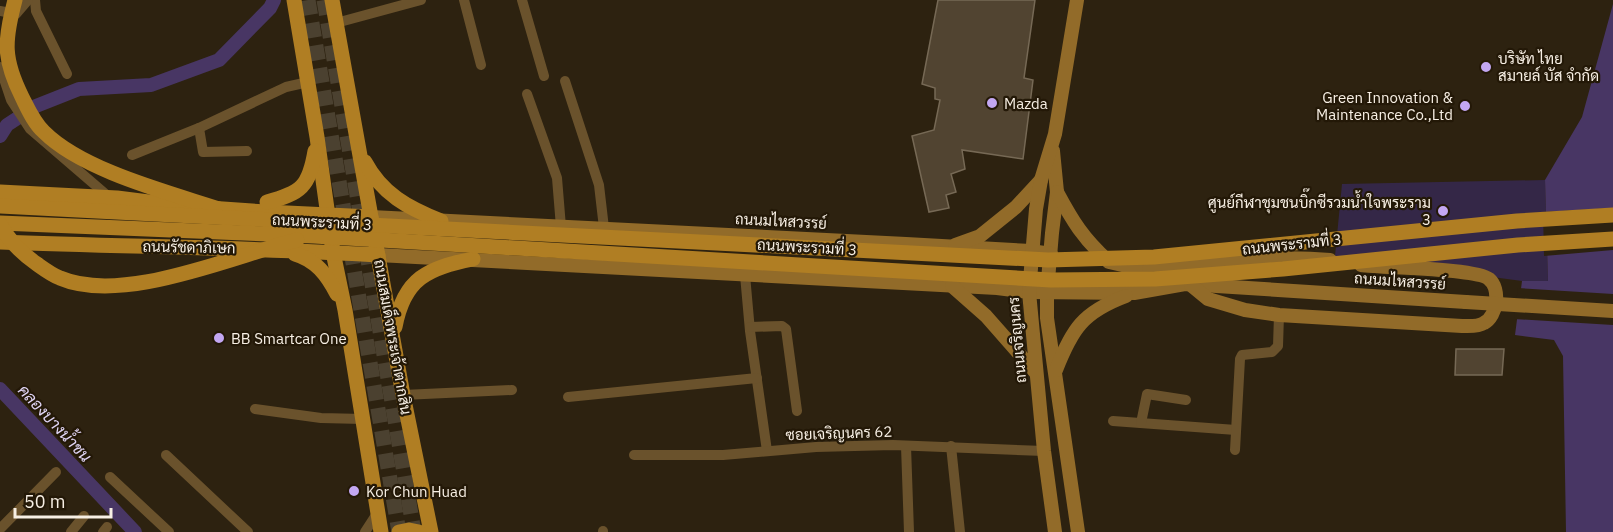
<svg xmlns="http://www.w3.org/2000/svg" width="1613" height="532" font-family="'IBM Plex Sans',Sarabun,sans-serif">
<rect width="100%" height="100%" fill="#2d2210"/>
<path fill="#342747" d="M1545 180 1548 282 1522 281 1335 256 1342 184Z"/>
<path fill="#483664" d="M1613 4V532H1566L1563 356 1554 340 1515 335 1522 281H1548L1545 180 1582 117Z"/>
<g fill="#2d2210">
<path d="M1613 208V250L1544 256 1543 212Z"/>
<path d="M1518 288 1613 294V325L1514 319Z"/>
</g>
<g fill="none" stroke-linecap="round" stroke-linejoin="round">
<g stroke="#483664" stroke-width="14">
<path d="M0 136 7 125 36 106 79 89 151 85 219 60 270 8 274 0"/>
<path d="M0 389 135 532"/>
</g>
</g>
<g fill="#514431" stroke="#766955" stroke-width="1.5">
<path d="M938 0H1035L1024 78 1033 80 1023 159 962 150 965 169 951 174 956 192 946 195 949 208 929 212 912 136 934 130 940 100 935 99V88L922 84Z"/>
<path d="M1456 349H1504L1502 375H1455Z"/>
</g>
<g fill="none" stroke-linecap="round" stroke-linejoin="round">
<g stroke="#4b4130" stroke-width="15" stroke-dasharray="15 8" stroke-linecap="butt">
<path d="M308 0 399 532"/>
<path d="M324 0 414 532"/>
</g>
<g stroke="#6a522c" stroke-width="10">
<path d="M35 0 36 11 67 74"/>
<path d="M464 0 481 65"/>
<path d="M522 0 544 76"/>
<path d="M0 11 16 14 28 0"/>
<path d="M336 23 421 0"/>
<path d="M0 67 11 100 30 129 109 197"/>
<path d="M565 81 599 185 604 228"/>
<path d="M527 94 557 178 561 227"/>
<path d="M199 128 203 152 247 151"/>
<path d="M132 155 199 128 286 87 308 82"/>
<path d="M745 275 750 331 767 451"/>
<path d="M750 327 782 326 786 329 797 411"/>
<path d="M403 395 512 390"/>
<path d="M568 397 757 378"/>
<path d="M255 409 321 418 363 419"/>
<path d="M1113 421 1236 430"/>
<path d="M1141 423 1147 394 1186 400"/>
<path d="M906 446 909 532"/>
<path d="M951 446 960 532"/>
<path d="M1235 450 1240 359 1242 355 1272 352 1278 346 1279 315"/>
<path d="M166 455 248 532"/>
<path d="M634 455H723L816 447 893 445 1044 451"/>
<path d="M110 477 169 532"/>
<path d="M0 529 56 472"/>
<path d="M71 532 84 516"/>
<path d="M103 532 107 527"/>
<path d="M365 532 378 512"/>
<path d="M603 532V531"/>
</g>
<g stroke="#926b29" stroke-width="14">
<path d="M1053 151 1057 192 1052 233 1047 292V318L1078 532"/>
<path d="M1057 192C1073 222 1083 238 1108 261"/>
<path d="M371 217 906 244 1031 251 1051 254"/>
<path d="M955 245 980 236 1016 207 1041 180"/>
<path d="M378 255 997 288 1029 292 1134 293 1185 284 1466 302"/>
<path d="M1109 262 1144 270 1166 278"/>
<path d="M1149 269C1211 264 1267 254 1330 260"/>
<path d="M1191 285 1208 299 1245 310 1279 315 1462 326C1469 326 1478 327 1484 323 1497 316 1501 289 1489 279 1476 268 1384 268 1361 265"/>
<path d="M952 286 986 316 1036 373"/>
<path d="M1056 370C1072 329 1083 312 1126 296"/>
<path d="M1055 532 1044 451 1029 292 1036 209 1041 180 1055 134 1077 0"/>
</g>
<g stroke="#b07e23" stroke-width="15">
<path d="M294 0 317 137 333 252 345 310 381 532"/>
<path d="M332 0 403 395 431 532"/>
<path d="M365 162C382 194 408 208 441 221"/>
<path d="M0 192 117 198 180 206 266 212 371 217"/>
<path d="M267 202C301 193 309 187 315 151"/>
<path d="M0 242C126 247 252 247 378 255"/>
<path d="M295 254C316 260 327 275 337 294"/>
<path d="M395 327C404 278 428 268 473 259"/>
<path d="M399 532 409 530 419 532"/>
</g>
<path stroke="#926b29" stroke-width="14" d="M1466 302 1613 311"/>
<g stroke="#b07e23" stroke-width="15">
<path d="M15 0C4 41 3 59 22 97 28 109 34 123 44 132 84 172 175 194 228 212"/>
<path d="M0 206 1048 260 1154 257 1517 221 1613 215"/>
<path d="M0 223 314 236 1051 280 1155 279 1283 269 1518 245 1613 239"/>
<path d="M0 224C9 241 21 253 37 264 44 269 52 275 60 278 123 305 233 256 297 240"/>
</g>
</g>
<g fill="#c3a7f2" stroke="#231807" stroke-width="2">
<circle cx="1486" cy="67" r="6"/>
<circle cx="992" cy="103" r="6"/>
<circle cx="1465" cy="106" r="6"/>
<circle cx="1443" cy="211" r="6"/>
<circle cx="219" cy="338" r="6"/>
<circle cx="354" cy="491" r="6"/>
</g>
<g text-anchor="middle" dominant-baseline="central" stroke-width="4.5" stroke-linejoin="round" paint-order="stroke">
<g font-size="15" fill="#f7efe4" stroke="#231807" text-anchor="start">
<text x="1498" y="58">บริษัท ไทย<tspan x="1498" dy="17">สมายล์ บัส จำกัด</tspan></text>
<text x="1453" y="97" text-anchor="end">Green Innovation &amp;<tspan x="1453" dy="17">Maintenance Co.,Ltd</tspan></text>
<text x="1004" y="103">Mazda</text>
<text x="1431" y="202" text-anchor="end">ศูนย์กีฬาชุมชนบิ๊กซีรวมน้ำใจพระราม<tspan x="1431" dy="17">3</tspan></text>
<text x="231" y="338">BB Smartcar One</text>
<text x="366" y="491">Kor Chun Huad</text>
</g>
<g font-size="15" fill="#f7efe4" stroke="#231807">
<text transform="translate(781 221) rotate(3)">ถนนมไหสวรรย์</text>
<text transform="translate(322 222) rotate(3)">ถนนพระรามที่ 3</text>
<text transform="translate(1292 244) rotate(-6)">ถนนพระรามที่ 3</text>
<text transform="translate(189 247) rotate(1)">ถนนรัชดาภิเษก</text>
<text transform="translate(807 247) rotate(3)">ถนนพระรามที่ 3</text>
<text transform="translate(1400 281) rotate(4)">ถนนมไหสวรรย์</text>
<text transform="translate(393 337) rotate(80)">ถนนสมเด็จพระเจ้าตากสิน</text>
<text transform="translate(1017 340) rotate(-95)">ถนนเจริญนคร</text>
<text transform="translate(839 433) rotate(-2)">ซอยเจริญนคร 62</text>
</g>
<g font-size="16" font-style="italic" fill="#e0d5f5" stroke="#231807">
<text transform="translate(55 423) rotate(47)">คลองบางน้ำชน</text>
</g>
</g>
<path d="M15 508v9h96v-9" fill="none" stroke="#f7efe4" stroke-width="3"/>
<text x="24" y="508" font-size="18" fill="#f7efe4" stroke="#231807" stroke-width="4.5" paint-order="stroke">50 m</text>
</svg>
